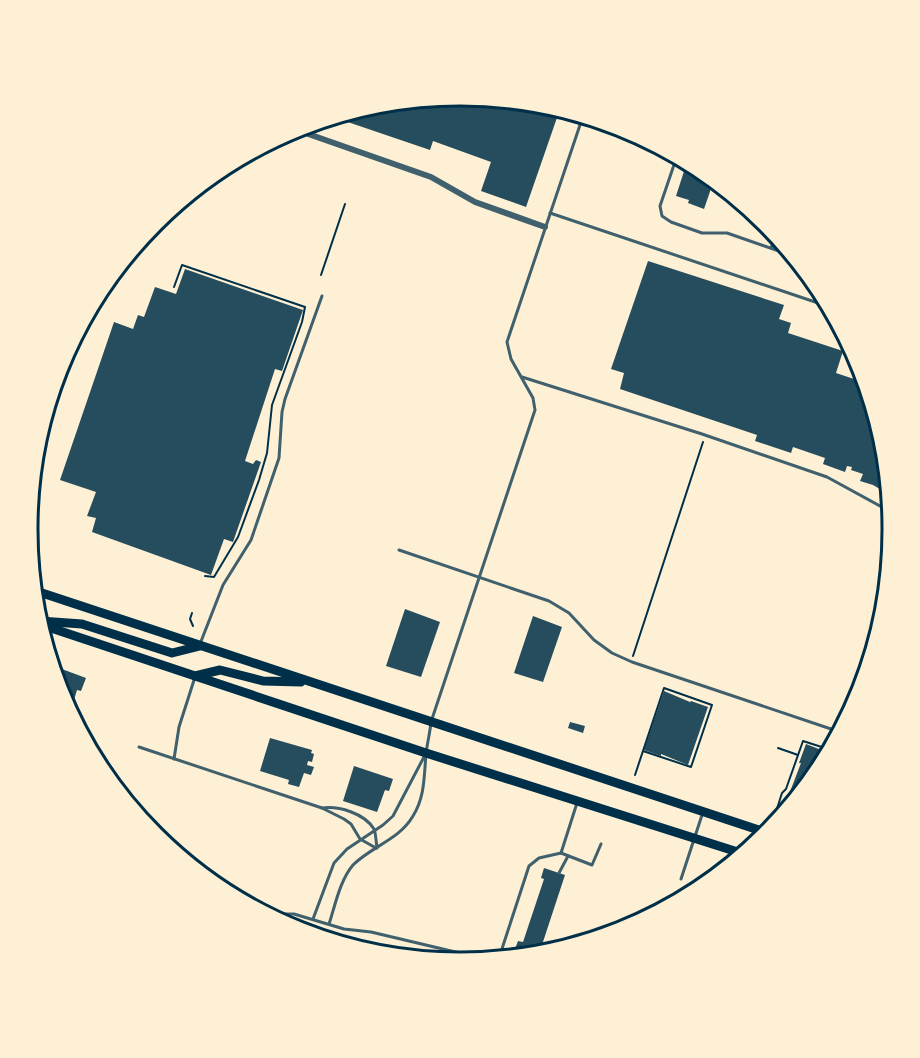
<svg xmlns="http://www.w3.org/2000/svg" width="920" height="1058" font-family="Commissioner,sans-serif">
<rect width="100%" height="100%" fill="#fdf0d5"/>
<g fill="#264d5e">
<path d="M460 96 545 104 560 109 526 207 481 191 491 162 433 141 430 150 333 117 376 104Z"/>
<path d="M687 162 701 169 714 180 704 209 688 203 689 200 676 196Z"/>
<path d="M648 261 784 305 779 319 791 323 788 333 843 351 836 373 866 383 885 445 890 495 873 485 860 481 863 474 851 470 852 467 847 466 845 472 823 464 825 458 793 447 791 453 755 441 757 435 620 389 624 373 611 369Z"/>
<path d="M185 269 303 310 282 371 275 369 245 461 253 464 256 460 261 462 233 542 224 539 211 575 92 532 96 518 87 516 96 492 60 480 114 322 133 329 138 315 144 317 155 287 176 294Z"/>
<path d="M405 609 440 622 421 677 386 666Z"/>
<path d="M533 616 562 627 543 682 514 673Z"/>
<path d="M51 665 86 678 81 691 77 690 70 713 60 694Z"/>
<path d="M664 691 690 702 691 701 708 707 688 765 661 754V756L644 750Z"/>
<path d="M570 722 585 726 583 733 568 728Z"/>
<path d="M270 738 312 750 311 753 314 754 312 762 308 761 307 765 314 767 311 775 304 773 299 787 288 784 289 780 260 771Z"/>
<path d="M806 744 829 753 820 770 796 799 788 797 801 763H799Z"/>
<path d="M354 766 393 779 389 791 385 790 377 812 343 801Z"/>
<path d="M544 868 565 875 539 954 512 957 518 941 523 942 544 879 541 878Z"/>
<path d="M641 912 652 915 637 923Z"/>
<path d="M364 946 386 954V955L363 950Z"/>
</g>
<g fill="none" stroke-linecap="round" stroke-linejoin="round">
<g stroke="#003049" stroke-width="2">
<path d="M321 275 345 204"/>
<path d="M174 287 182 265 305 307 302 322 272 405 267 453 259 480 238 537 214 577 205 576"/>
<path d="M192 613 190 619 193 626"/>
<path d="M633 656 703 442"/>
<path d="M778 748 798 755"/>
<path d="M635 775 664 688 712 705 691 767 643 751"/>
<path d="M773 821 782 793 786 789 803 741 831 750"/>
</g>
<g stroke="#3f606c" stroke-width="3">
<path d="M677 156 660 206 662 216 671 222 702 233H727L793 256"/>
<path d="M550 213 830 307"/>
<path d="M771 248 776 235"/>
<path d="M522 377 702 434 827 477 891 512"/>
<path d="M399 550 549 601 569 613 594 640 612 653 632 662 840 732"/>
<path d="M200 644 223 585 251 540 279 458 282 412 285 399 322 296"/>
<path d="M139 747 322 808 344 819 351 824 360 839 376 848"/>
<path d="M174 759 179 727 195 677"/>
<path d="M577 803 561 853 592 865 601 844"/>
<path d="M322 808C339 806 364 813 374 829 376 834 376 842 377 848"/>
<path d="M559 873 568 856"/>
<path d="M681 879 703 812"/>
<path d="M244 902 281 914H294L344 929 371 932 468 955V961"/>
<path d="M313 919 334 863 347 849 383 825 393 816 425 755"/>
<path d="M329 924C335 906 340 880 353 865 372 846 399 840 413 816 425 797 424 776 426 754 427 744 430 733 431 722L535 410 533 398 511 359 507 342 583 116"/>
<path d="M499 958 529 866 539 858 561 853"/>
</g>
<path stroke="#3f606c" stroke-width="6" d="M294 129 431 177 475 202 545 227"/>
<g stroke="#003049" stroke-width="9">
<path d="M33 590 768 833"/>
<path d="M40 621 82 624 172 653 200 646"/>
<path d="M39 624 426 753 744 854"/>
<path d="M195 676 220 670 263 681 301 682"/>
</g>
</g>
<path d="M0 0H920V1058H0ZM460 106H460A422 422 0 0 1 882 528V530A422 422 0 0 1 460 952H460A422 422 0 0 1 38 530V528A422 422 0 0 1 460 106Z" fill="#fdf0d5" fill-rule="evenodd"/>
<path fill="none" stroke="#003049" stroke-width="3" d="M460 106H460A422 422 0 0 1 882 528V530A422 422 0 0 1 460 952H460A422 422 0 0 1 38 530V528A422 422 0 0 1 460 106Z"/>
</svg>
